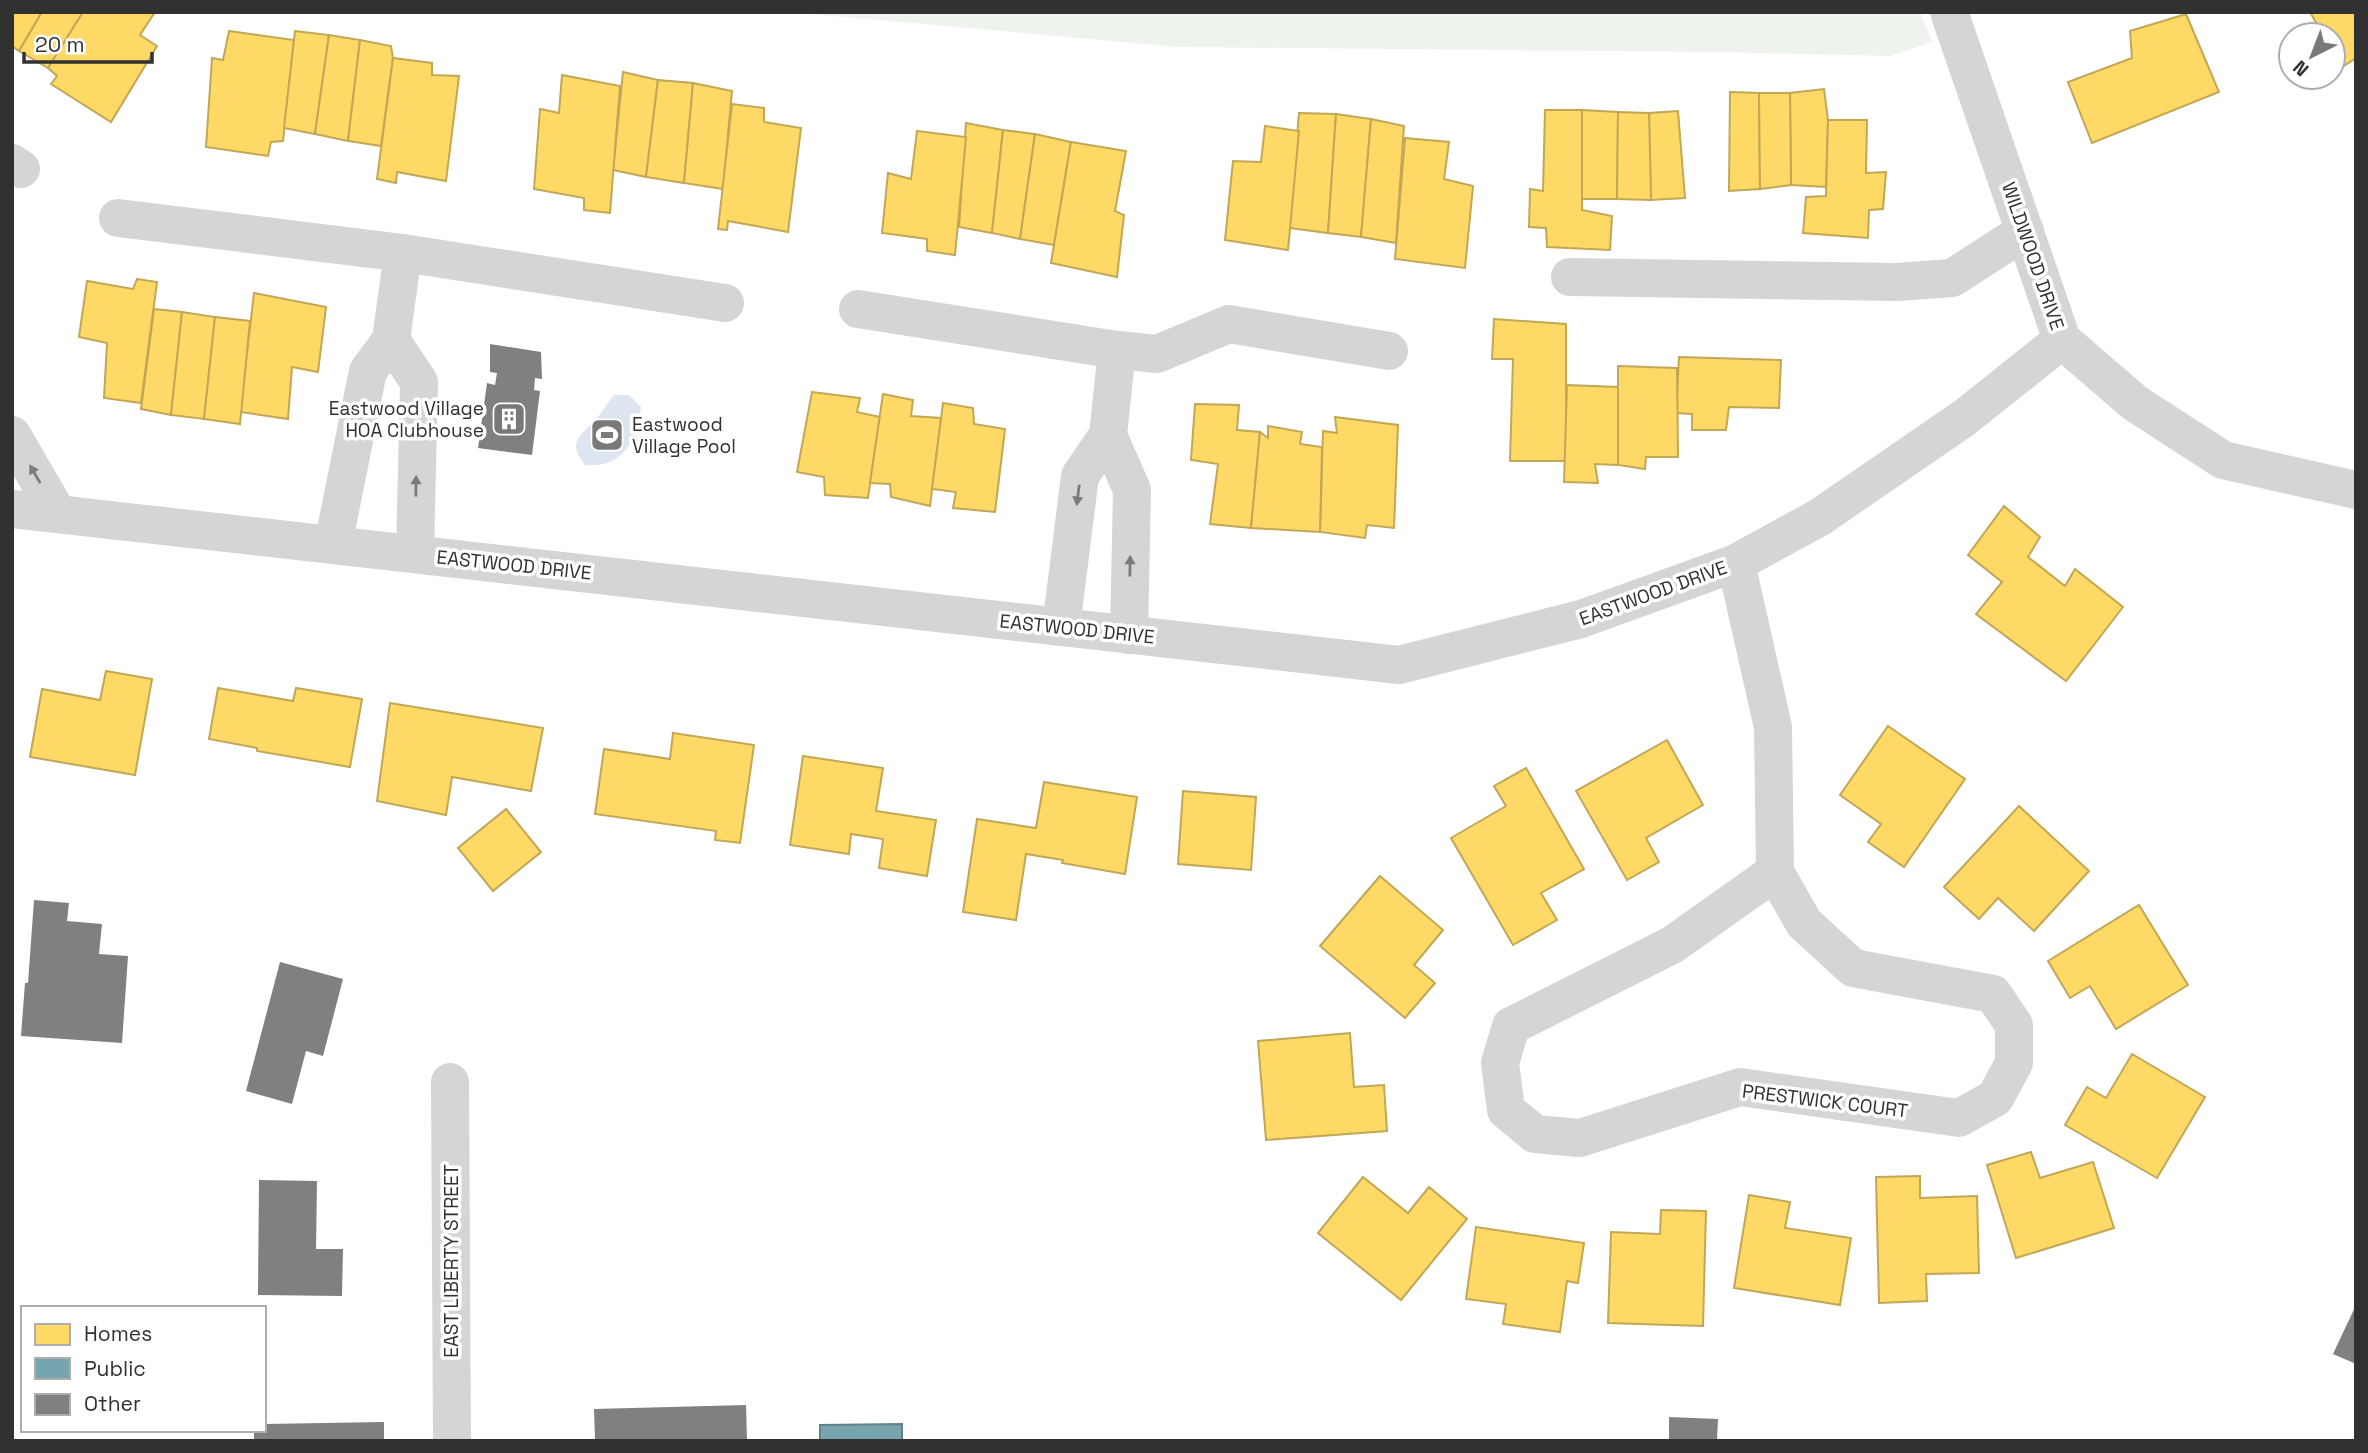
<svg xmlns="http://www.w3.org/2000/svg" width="2368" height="1453" font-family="'Space Grotesk',sans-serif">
<rect width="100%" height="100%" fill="#fff"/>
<path fill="#eff3ed" d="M789 12H1920L1932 42 1890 56 1710 52 1178 47Z"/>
<path fill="#dde6f0" d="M614 395H629L641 407C637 441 623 468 585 465 565 439 583 435 597 418 603 411 608 402 614 395Z"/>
<g fill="#ffd966" stroke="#c1a756" stroke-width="2">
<path d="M12 12H42L19 51 12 46Z"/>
<path d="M42 12H83L48 68 19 51Z"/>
<path d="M83 12H155L140 35 157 46 111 122 51 84 57 76 48 68Z"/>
<path d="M2310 12H2356V58L2342 67 2333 51V35H2323Z"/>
<path d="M2186 14 2219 92 2092 143 2068 82 2132 58 2130 31Z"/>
<path d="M229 31 294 40 283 141 271 142 268 156 206 147 212 58 223 60Z"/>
<path d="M295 31 329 35 315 134 284 128Z"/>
<path d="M329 35 360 40 348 141 315 134Z"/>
<path d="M360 40 391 46 393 58 381 146 348 141Z"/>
<path d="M393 58 432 63V75L459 76 446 181 397 172 396 183 377 179Z"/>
<path d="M623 72 658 80 646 177 613 170Z"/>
<path d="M562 75 620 86 610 213 584 210V198L534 189 540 109 559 113Z"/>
<path d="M658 80 693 83 684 183 646 177Z"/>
<path d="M693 83 732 91 723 189 684 183Z"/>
<path d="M1824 89 1828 120 1826 187 1791 185 1790 93Z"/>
<path d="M1730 92 1759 93 1760 189 1729 191Z"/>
<path d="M1759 93H1790L1791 185 1760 189Z"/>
<path d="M732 104 764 108V122L801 128 788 232 728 221 727 230 718 229Z"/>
<path d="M1545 110H1582V210L1612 216 1610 250 1547 247 1546 228 1529 227 1530 189 1543 191Z"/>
<path d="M1582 110 1618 112 1617 199H1582Z"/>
<path d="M1678 111 1685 198 1651 200 1649 113Z"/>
<path d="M1618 112 1649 113 1651 200 1617 199Z"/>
<path d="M1299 113 1336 114 1328 233 1289 228Z"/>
<path d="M1336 114 1371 119 1361 237 1328 233Z"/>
<path d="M1371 119 1404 126 1396 243 1361 237Z"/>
<path d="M1828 120H1867L1866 173 1886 172 1883 209 1869 210 1868 238 1803 233 1806 197 1826 196Z"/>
<path d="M966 123 1003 130 992 233 959 227Z"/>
<path d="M1265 126 1299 131 1288 250 1225 240 1233 161 1261 162Z"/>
<path d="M1003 130 1035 134 1020 239 992 233Z"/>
<path d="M917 131 966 137 955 255 927 251V239L882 233 888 173 911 179Z"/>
<path d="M1035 134 1071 142 1054 245 1020 239Z"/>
<path d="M1405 138 1449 142 1444 179 1473 186 1465 268 1395 259Z"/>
<path d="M1071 142 1126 151 1115 211 1124 215 1117 277 1051 263Z"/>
<path d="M137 279 157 282 141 403 104 398 107 343 79 337 87 281 133 289Z"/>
<path d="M254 293 326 307 318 372 292 367 288 419 240 412Z"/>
<path d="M154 309 182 312 171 415 141 409Z"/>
<path d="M182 312 215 317 204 419 171 415Z"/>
<path d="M215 317 250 321 240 424 204 419Z"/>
<path d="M1494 319 1566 324V461H1510L1513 359H1492Z"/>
<path d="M1679 357 1781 360 1779 408 1729 407 1726 430H1692V414L1676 413Z"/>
<path d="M1618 366 1677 368 1678 457H1646L1645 469 1618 465Z"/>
<path d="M1567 385 1618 387V465L1595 464 1598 483 1564 482Z"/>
<path d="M812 392 860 398 857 412 880 417 868 498 825 495 824 477 797 472Z"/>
<path d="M883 394 913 400 911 416 941 418 930 506 891 497 890 484 870 483Z"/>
<path d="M943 403 973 408 974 424 1005 429 995 512 953 508 956 492 932 489Z"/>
<path d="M1195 404 1239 405 1237 430 1260 432 1251 528 1210 524 1218 464 1191 460Z"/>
<path d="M1335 417 1398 425 1394 528 1367 525 1365 538 1320 532 1323 431 1337 433Z"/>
<path d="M1268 426 1302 432 1300 444 1322 447 1320 532 1251 528 1260 432 1268 438Z"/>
<path d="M2004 506 2040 537 2028 557 2065 586 2075 569 2123 607 2066 681 1976 614 2002 582 1968 555Z"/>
<path d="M106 671 152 679 135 775 30 757 42 689 100 700Z"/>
<path d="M218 688 293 701 296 688 362 699 350 767 257 751V748L209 739Z"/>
<path d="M390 703 543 728 531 791 452 777 446 815 377 801Z"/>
<path d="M1888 726 1965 779 1904 867 1868 842 1881 824 1840 795Z"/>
<path d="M673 733 754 745 740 843 715 840 716 831 595 814 604 749 670 759Z"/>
<path d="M1667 740 1703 805 1646 838 1659 862 1627 880 1576 791Z"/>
<path d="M803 756 883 768 876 811 936 820 927 876 879 868 883 839 851 834 849 854 790 845Z"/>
<path d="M1526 768 1584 869 1541 893 1557 920 1513 945 1451 838 1506 806 1494 786Z"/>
<path d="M1044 782 1137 797 1125 874 1062 863 1063 860 1026 854 1016 920 963 912 977 819 1036 828Z"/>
<path d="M1183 791 1256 797 1251 870 1178 864Z"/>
<path d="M2019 806 2089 871 2034 931 1998 898 1979 919 1944 887Z"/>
<path d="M506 809 541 852 493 891 458 848Z"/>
<path d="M1380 876 1443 930 1414 965 1435 983 1405 1018 1320 946Z"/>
<path d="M2139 905 2188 985 2116 1029 2090 986 2070 998 2048 961Z"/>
<path d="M1350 1033 1354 1087 1384 1085 1387 1131 1266 1140 1258 1041Z"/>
<path d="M2132 1054 2205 1097 2157 1178 2065 1125 2087 1087 2106 1098Z"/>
<path d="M2031 1152 2040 1178 2093 1162 2114 1228 2016 1258 1987 1165Z"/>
<path d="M1920 1176V1198L1977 1196 1979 1273 1926 1274 1927 1301 1879 1303 1876 1177Z"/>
<path d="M1363 1177 1408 1213 1429 1187 1467 1219 1401 1300 1318 1233Z"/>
<path d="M1749 1195 1790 1202 1785 1228 1851 1238 1840 1305 1734 1288Z"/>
<path d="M1661 1210 1706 1211 1703 1326 1608 1323 1611 1232 1660 1234Z"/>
<path d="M1476 1227 1584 1243 1578 1283 1567 1281 1560 1332 1503 1324 1506 1304 1466 1299Z"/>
</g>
<path fill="#76a5af" stroke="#618289" stroke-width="2" d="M902 1424V1441H820V1425Z"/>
<g fill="#808080">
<path d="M490 344 541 352 542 379 535 378 534 390 540 391 532 455 478 448 487 383 495 385 497 373 490 372Z"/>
<path d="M34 900 69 903 67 921 102 924 99 954 128 956 122 1043 21 1036 25 983H28Z"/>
<path d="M280 962 343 979 323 1056 306 1051 292 1104 246 1091Z"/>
<path d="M259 1180 317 1181 316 1249H343L342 1296 258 1295Z"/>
<path d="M2356 1305V1364L2333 1354Z"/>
<path d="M746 1405 747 1441H595L594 1409Z"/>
<path d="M1669 1417 1718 1419 1717 1441H1669Z"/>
<path d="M384 1422V1441H254V1430H264V1424Z"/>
</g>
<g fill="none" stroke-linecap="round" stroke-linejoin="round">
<g stroke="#d5d5d5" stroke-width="38">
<path d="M1949 12 2062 340 2135 403 2223 460 2356 490"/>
<path d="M12 163 21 169"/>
<path d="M118 218 403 253 725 303"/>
<path d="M1570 277 1897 282 1952 278 2025 231"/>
<path d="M858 309 1117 350 1157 354 1229 324 1389 351"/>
<path d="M391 340 419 382 415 554"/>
<path d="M12 435 58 514"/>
<path d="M1108 435 1132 490 1129 635"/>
<path d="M12 509 1399 665 1581 619 1736 563 1820 517 1964 418 2062 340"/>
<path d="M333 545 368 371 391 340 403 253"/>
<path d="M1736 563 1773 727 1775 872"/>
<path d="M1061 627 1080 476 1108 435 1117 350"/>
<path d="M1775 872 1804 923 1853 968 1993 994 2014 1025V1063L1995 1098 1959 1118 1740 1087 1580 1138 1535 1134 1506 1110 1500 1063 1511 1026 1672 945Z"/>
<path d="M450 1082 452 1441"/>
</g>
</g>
<defs><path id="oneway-solid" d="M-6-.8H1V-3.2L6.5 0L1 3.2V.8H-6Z" transform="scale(1.75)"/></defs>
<g fill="#7b7b7b">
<use href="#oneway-solid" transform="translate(35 474) rotate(-120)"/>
<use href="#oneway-solid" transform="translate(416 486) rotate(-89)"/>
<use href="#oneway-solid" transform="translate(1078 495) rotate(97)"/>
<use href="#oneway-solid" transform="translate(1130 566) rotate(-89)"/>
</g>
<defs>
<symbol id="building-square" viewBox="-11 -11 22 22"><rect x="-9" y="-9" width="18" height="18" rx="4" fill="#797979" stroke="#fff"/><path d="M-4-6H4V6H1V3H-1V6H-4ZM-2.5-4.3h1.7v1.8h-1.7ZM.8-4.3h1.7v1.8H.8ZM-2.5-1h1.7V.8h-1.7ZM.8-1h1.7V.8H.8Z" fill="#fff"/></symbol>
<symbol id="stadium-square" viewBox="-11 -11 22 22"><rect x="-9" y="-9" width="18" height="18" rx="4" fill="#797979" stroke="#fff"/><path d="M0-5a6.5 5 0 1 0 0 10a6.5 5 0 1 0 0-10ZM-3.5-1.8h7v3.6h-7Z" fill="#fff"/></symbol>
</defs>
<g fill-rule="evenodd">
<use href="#building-square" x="490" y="400" width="38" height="38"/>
<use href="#stadium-square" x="588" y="416" width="38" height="38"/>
</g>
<g text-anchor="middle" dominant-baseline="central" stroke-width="7" stroke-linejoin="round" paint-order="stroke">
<g font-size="19" fill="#313131" stroke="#fff">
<text transform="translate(2033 256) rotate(71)">WILDWOOD DRIVE</text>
<text transform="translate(514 565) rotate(6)">EASTWOOD DRIVE</text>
<text transform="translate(1653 593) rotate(-20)">EASTWOOD DRIVE</text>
<text transform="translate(1077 629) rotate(6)">EASTWOOD DRIVE</text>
<text transform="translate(1825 1101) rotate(7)">PRESTWICK COURT</text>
<text transform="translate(451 1261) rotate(-90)">EAST LIBERTY STREET</text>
</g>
<g font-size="19" fill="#313131" stroke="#fff" text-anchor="end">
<text x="484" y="408">Eastwood Village<tspan x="484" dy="22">HOA Clubhouse</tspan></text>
<text x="632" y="424" text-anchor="start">Eastwood<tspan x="632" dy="22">Village Pool</tspan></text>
</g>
</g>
<rect width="2368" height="1453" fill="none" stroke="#313131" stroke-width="28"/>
<rect x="21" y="1306" width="245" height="126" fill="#ffffff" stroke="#adadad" stroke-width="2"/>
<rect x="35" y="1324" width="35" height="21" fill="#ffd966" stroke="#adadad" stroke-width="2"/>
<text x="84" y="1341" font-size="21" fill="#313131">Homes</text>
<rect x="35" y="1358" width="35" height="21" fill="#76a5af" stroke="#adadad" stroke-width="2"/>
<text x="84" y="1376" font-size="21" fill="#313131">Public</text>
<rect x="35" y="1394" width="35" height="21" fill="#808080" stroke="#adadad" stroke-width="2"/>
<text x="84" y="1411" font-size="21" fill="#313131">Other</text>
<g transform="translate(2312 56) rotate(222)"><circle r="33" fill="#ffffff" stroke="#adadad" stroke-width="2"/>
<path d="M0-5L12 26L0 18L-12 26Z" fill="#797979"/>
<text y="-10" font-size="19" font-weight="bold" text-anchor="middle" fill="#313131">N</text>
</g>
<path d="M24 52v10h128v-10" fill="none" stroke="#313131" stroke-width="3.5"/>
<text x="35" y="52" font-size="21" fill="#313131" stroke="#ffffff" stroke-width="5" paint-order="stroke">20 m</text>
</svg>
